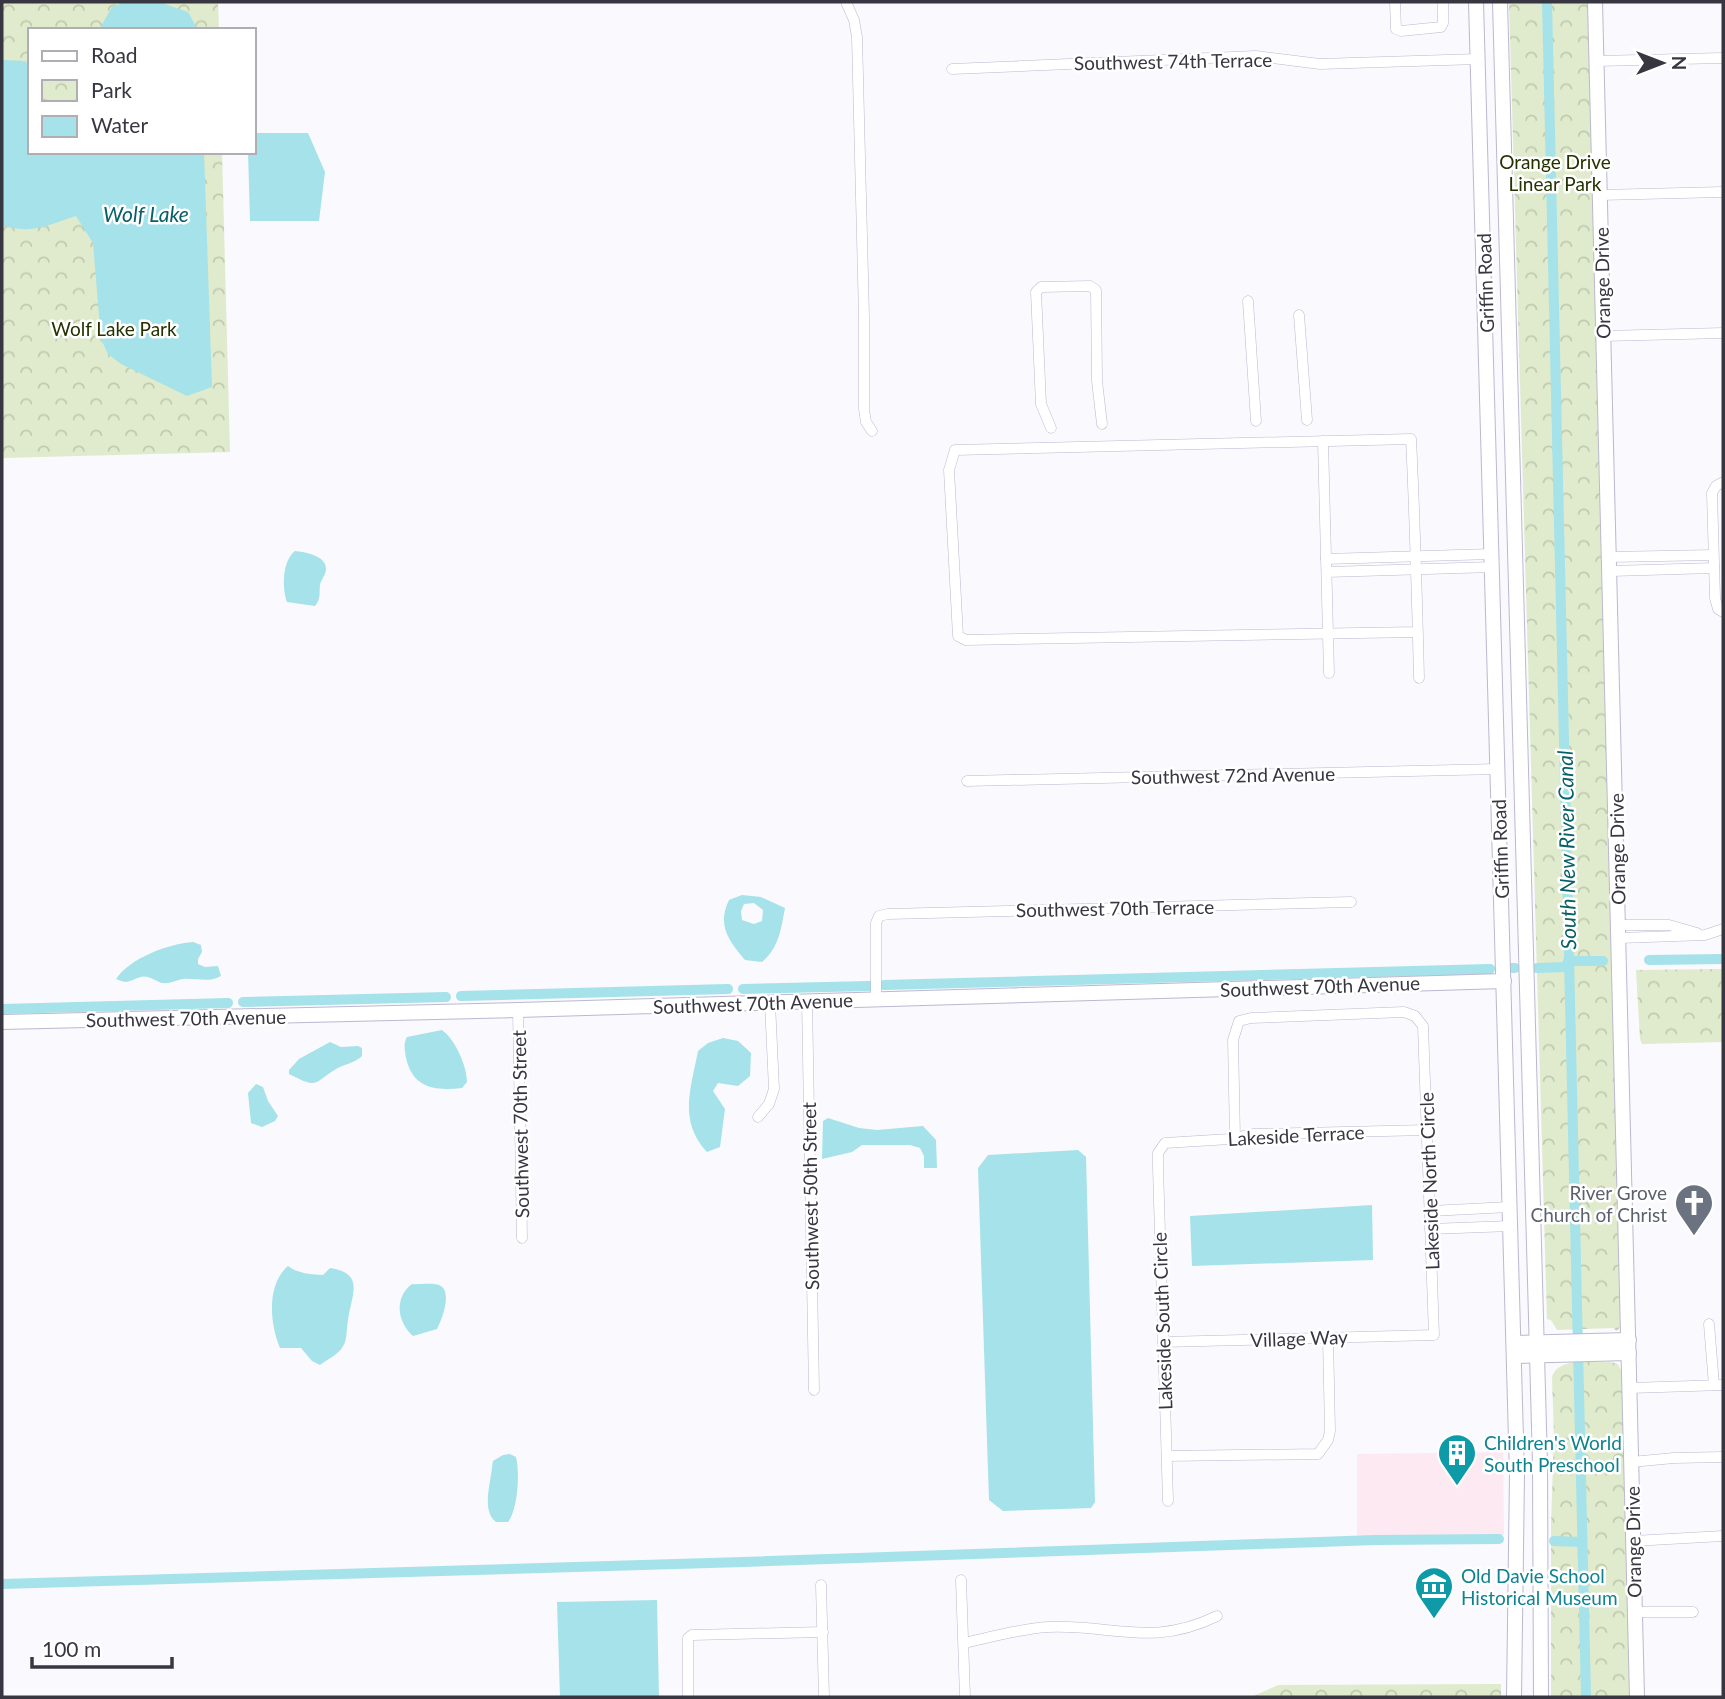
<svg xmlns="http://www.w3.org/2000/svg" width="1725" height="1699" font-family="Lato,sans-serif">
<defs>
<pattern id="park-crowns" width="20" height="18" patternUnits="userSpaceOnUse" patternTransform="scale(1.75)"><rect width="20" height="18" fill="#dfebcc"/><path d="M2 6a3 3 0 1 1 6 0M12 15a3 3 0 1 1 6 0" fill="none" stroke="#c0cab0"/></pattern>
</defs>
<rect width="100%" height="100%" fill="#f9f9fe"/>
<path fill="#fde9f2" d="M1503 1452 1504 1535 1357 1538V1454Z"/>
<g fill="url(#park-crowns)">
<path d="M2 2H218L219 30H30V152H222L230 452 2 458Z"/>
<path d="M1509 2H1589L1623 1323 1617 1331 1613 1328 1557 1330 1551 1320 1547 1319Z"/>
<path d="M1723 969V1042L1642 1044 1640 1039 1636 970Z"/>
<path d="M1611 1362 1618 1364 1624 1377 1632 1697H1551V1524L1554 1437 1552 1377C1558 1356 1594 1363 1611 1362Z"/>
<path d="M1501 1684V1697H1213L1254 1696 1278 1685Z"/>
</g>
<g fill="#a5e2e9" fill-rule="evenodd">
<path d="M125 2H159L188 12 198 30H99L112 7Z"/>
<path d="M2 60 25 61 30 66V152H204L212 387 187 396 121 364 108 354 101 339 93 243 76 216C46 225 34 235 2 225Z"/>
<path d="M254 133H308L325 172 319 221H250L248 152H254Z"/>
<path d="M295 551C304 552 326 555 326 569 326 574 321 580 320 585 319 594 321 599 315 606L287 602C282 588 282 561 295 551Z"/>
<path d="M742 895 761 897 785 908C781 929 779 948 762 962L745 960C728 940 717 925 729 900ZM744 904 754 903 763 910 762 921 754 924 742 920 741 911Z"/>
<path d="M193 942 201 945 202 952 198 959V964L205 967 218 966 221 976C210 983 196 978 183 979 176 980 170 984 162 983 155 981 148 975 141 977 129 980 130 985 116 979 130 958 168 944 193 942Z"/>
<path d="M442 1030C455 1039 467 1066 467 1082L462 1088C434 1091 413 1088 406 1058 405 1050 403 1044 407 1037Z"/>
<path d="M723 1038 738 1041 751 1053 750 1076 738 1086 718 1083 713 1091 725 1109 720 1147 707 1152C678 1121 691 1088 698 1051L708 1043Z"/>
<path d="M330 1042 341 1047 358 1046 362 1048V1056C355 1063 345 1064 336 1069 312 1084 319 1089 289 1074V1070L299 1059Z"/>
<path d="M256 1084 263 1087 268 1101 278 1116 275 1121 262 1127 251 1123 248 1093Z"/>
<path d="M828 1118 859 1128 877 1130 923 1126 936 1140 937 1168H924V1156L920 1148 910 1145H862L852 1152 822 1159 823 1121Z"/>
<path d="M1078 1150 1086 1157 1095 1502 1091 1508 1003 1511 989 1500 978 1168 988 1155Z"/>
<path d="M1372 1205 1373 1260 1192 1266 1190 1216Z"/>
<path d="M288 1266C299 1274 310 1274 323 1275L330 1268C366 1273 351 1296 348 1320 346 1329 348 1340 342 1348 338 1354 327 1360 320 1365L312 1361 301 1348H280C270 1324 266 1285 288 1266Z"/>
<path d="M412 1284C420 1285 433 1282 441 1286 452 1293 442 1320 437 1329L413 1336C397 1322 394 1297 412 1284Z"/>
<path d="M510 1454 516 1457C520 1472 518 1509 508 1522H496C481 1510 491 1483 492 1467L493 1461 503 1455Z"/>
<path d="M657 1600 659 1697H560L557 1602Z"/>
</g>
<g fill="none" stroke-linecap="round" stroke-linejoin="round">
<g stroke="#a5e2e9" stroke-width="10">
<path d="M1547 2 1586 1697"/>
<path d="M1649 960 1723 959"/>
<path d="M1568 961H1603"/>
<path d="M1512 968H1515"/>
<path d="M1537 968 1568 967"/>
<path d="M884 985 1490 969"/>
<path d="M743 989 869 986"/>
<path d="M461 996 728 989"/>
<path d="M243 1002 446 997"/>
<path d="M2 1009 228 1003"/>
<path d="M1554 1541 1582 1542"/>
<path d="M2 1584 743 1562 1375 1540 1499 1539"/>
</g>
<defs>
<g id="street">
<path d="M846 2 854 20 857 37 864 317V409L866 422 872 431"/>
<path d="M1395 2 1396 29 1401 31 1441 27 1443 23V2"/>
<path d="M1597 61 1723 58"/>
<path d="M952 69 1256 56 1320 64 1478 59"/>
<path d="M1600 195 1723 192"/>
<path d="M1248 301 1256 421"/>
<path d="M1299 315 1307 420"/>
<path d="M1604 336 1723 333"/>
<path d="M1051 428 1041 404 1036 292 1041 287 1090 286 1096 290 1097 381 1102 424"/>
<path d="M1323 441 1329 673"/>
<path d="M1723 482 1716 486 1712 493 1715 598 1718 609 1723 612"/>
<path d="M1610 557 1713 555"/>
<path d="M1326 559 1492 554"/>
<path d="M1611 571 1714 568"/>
<path d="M1327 572 1493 567"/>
<path d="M1418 632 966 640 958 636 949 470 955 450 1411 439C1415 518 1417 598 1419 678"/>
<path d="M967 781 1498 769"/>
<path d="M1619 925H1669L1697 933"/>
<path d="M1619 938 1705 935 1723 929"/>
<path d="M876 999V923L879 916 888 914 1351 902"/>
<path d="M807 1001 814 1390"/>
<path d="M518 1010 522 1238"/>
<path d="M758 1117 769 1104 774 1089 770 1003"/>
<path d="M1430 1211 1510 1207"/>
<path d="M1430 1229 1511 1226"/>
<path d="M1709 1324 1714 1385"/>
<path d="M1163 1342 1434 1335 1423 1026 1415 1016 1404 1012 1251 1018 1239 1021 1233 1040 1235 1138"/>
<path d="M1630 1388 1723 1385"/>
<path d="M1167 1456 1318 1454 1328 1440 1330 1431 1328 1338"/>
<path d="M1631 1462 1674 1458 1723 1457"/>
<path d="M1168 1501 1158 1167V1153L1165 1143 1230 1139 1254 1134 1427 1130"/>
<path d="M1633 1541 1723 1536"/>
<path d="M961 1580 965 1697"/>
<path d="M821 1585 824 1697"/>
<path d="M1635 1612H1693"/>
<path d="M964 1643C991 1637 1019 1629 1048 1627 1112 1624 1152 1648 1217 1616"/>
<path d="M688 1697V1638L692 1635 823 1632"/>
</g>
<g id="secondary">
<path d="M1595 2 1637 1697"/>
<path d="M2 1022 518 1010 1504 981"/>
<path d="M1514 1343 1629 1340"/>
<path d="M1514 1356 1629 1353"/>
</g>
<g id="primary">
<path d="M1476 2 1517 1475 1514 1697"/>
<path d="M1500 2 1540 1464 1541 1697"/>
</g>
</defs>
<use href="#street" stroke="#bbb8d0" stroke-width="11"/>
<use href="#secondary" stroke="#bbb8d0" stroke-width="16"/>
<use href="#primary" stroke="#bbb8d0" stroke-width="16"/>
<use href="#street" stroke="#fff" stroke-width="10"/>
<use href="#secondary" stroke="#fff" stroke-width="14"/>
<use href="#primary" stroke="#fff" stroke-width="14"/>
</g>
<defs>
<symbol id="church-pin" viewBox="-11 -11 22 30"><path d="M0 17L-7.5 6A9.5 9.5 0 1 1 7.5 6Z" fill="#6b7280" stroke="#fff"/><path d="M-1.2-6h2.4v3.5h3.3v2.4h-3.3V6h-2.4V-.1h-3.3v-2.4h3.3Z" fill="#fff"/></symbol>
<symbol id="building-pin" viewBox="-11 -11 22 30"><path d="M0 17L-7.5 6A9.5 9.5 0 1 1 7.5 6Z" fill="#0f9aa8" stroke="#fff"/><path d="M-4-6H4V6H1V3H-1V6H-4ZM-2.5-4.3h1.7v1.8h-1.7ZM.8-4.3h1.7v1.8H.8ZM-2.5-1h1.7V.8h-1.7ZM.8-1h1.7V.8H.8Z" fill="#fff"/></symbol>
<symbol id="museum-pin" viewBox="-11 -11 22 30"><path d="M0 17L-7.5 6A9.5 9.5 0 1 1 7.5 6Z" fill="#0f9aa8" stroke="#fff"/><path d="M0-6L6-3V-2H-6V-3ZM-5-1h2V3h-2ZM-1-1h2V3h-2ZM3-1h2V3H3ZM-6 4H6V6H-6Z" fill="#fff"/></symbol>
</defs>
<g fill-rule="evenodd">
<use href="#church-pin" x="1672" y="1181" width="44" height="60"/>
<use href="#building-pin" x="1435" y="1431" width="44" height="60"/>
<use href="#museum-pin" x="1412" y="1564" width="44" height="60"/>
</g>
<g text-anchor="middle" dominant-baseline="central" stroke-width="5" stroke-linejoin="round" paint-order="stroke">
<g font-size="19" fill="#383640" stroke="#fff">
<text transform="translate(1173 61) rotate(-1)">Southwest 74th Terrace</text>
<text transform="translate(1485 283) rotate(-92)">Griffin Road</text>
<text transform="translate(1602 283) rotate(-91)">Orange Drive</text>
<text transform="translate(1233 775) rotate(-1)">Southwest 72nd Avenue</text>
<text transform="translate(1500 849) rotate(-92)">Griffin Road</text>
<text transform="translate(1617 849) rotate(-91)">Orange Drive</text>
<text transform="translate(1115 908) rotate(-1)">Southwest 70th Terrace</text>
<text transform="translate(1320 986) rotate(-2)">Southwest 70th Avenue</text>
<text transform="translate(753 1003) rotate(-2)">Southwest 70th Avenue</text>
<text transform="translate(186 1018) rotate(-1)">Southwest 70th Avenue</text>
<text transform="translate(520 1124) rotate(-91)">Southwest 70th Street</text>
<text transform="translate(1296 1135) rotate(-3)">Lakeside Terrace</text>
<text transform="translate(1429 1181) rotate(-92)">Lakeside North Circle</text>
<text transform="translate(810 1196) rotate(-91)">Southwest 50th Street</text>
<text transform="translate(1162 1321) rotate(-92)">Lakeside South Circle</text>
<text transform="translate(1299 1338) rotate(-2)">Village Way</text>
<text transform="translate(1633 1542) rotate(-91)">Orange Drive</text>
</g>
<g font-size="19" fill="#243200" stroke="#fff">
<text x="1555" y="161">Orange Drive<tspan x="1555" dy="22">Linear Park</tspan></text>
<text x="114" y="328">Wolf Lake Park</text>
</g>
<g font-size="19" fill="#5b616d" stroke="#fff" text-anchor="end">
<text x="1667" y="1192">River Grove<tspan x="1667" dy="22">Church of Christ</tspan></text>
</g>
<g font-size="19" fill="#0d838f" stroke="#fff" text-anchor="start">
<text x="1484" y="1442">Children's World<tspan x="1484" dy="22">South Preschool</tspan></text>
<text x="1461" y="1575">Old Davie School<tspan x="1461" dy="22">Historical Museum</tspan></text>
</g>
<g font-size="21" font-style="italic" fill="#086068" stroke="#fff">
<text x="146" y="213">Wolf Lake</text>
<text transform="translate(1566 850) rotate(-91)">South New River Canal</text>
</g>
</g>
<rect width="1725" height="1699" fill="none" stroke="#383640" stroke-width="7"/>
<rect x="28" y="28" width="228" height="126" fill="#ffffff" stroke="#afafb3" stroke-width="2"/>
<rect x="42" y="51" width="35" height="10" fill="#ffffff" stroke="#afafb3" stroke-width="2"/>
<text x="91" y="63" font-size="21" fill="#383640">Road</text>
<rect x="42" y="80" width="35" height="21" fill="url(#park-crowns)" stroke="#afafb3" stroke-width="2"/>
<text x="91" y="98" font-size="21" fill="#383640">Park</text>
<rect x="42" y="116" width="35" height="21" fill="#a5e2e9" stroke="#afafb3" stroke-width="2"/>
<text x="91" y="133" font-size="21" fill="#383640">Water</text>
<g transform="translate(1662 63) rotate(90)" stroke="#ffffff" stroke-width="5" paint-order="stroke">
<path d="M0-5L12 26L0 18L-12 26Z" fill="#383640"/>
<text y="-10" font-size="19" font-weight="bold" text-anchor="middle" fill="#383640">N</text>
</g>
<path d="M32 1657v10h140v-10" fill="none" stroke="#383640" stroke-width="3.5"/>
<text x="42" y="1657" font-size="21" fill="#383640" stroke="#ffffff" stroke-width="5" paint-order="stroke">100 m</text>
</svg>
